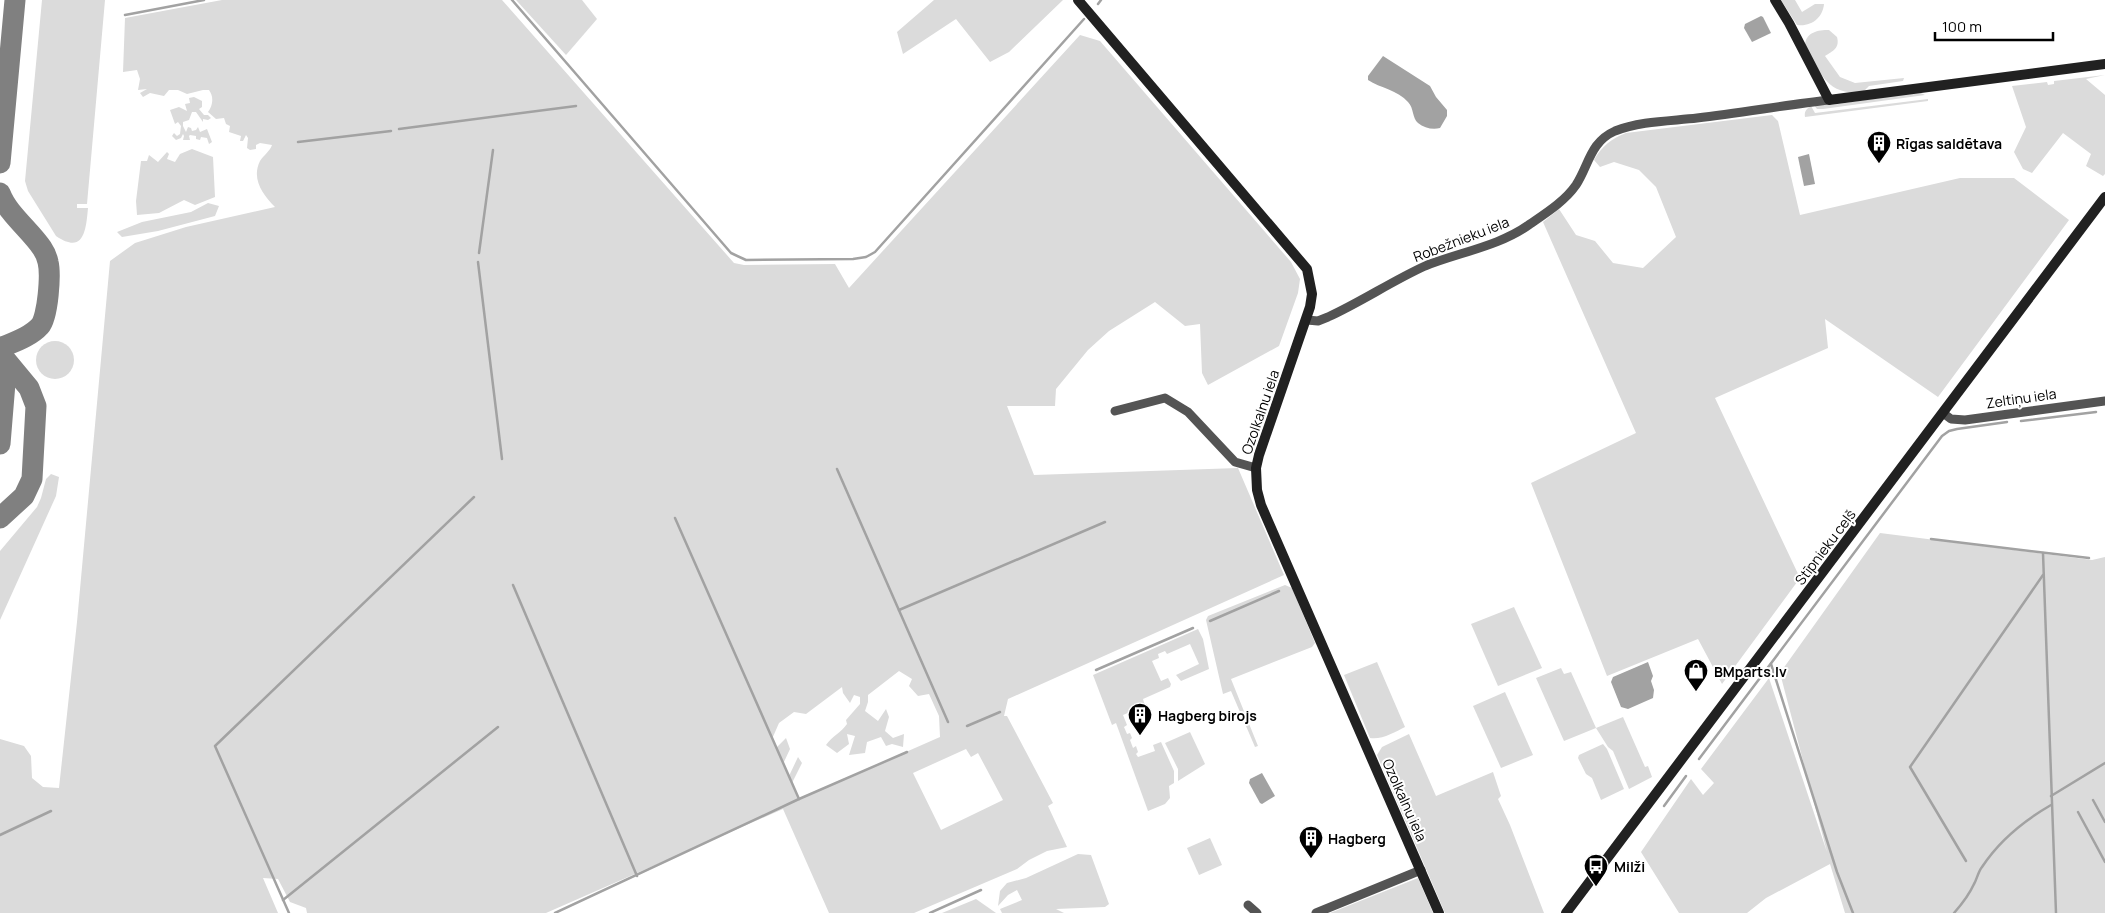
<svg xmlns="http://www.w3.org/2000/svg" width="2105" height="913" font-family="Manrope,sans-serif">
<rect width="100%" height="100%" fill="#fff"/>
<g fill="#dbdbdb" fill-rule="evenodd">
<path d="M42 0H105L87 204H77V208H88C86 230 84 255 56 236L28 191 25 181Z"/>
<path d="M222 0H502L734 263 744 265 835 264 849 288 1080 35 1100 41 1291 262 1300 279 1298 293 1279 346 1208 385 1202 373 1200 324 1185 326 1155 302 1109 331 1088 350 1056 389 1055 406H1007L1034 475 1238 468 1284 575 1008 699 1004 716H1007L1053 803 1048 806 1067 847 1047 851 1029 860 1017 869 914 913H829L783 809 546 913H307L306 908 290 902 278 879 263 878 278 913H0V739L24 746 31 756 32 778 43 787 59 788 77 622 110 261 135 243 186 227 275 207C263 195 251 179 260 161 264 155 270 151 272 145L260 143 256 145V149L250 150 247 148 248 138 246 135 243 141H240L241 136 229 132 230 126 226 124 224 118 216 119 208 112C213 105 214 97 209 90H203L187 94 178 90H169L164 96 150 93 143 97 140 93 147 89 138 90 140 79 137 70 123 72 125 18ZM899 671 912 679 909 686 918 696 929 694 939 716 940 737 799 799 792 783 802 763 798 757 789 776 783 764 790 749 786 738 777 747 772 739 779 723 794 712 806 714 842 687 843 693 850 703 854 695 860 697V704L846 720 847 724C841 733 832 736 826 745L837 753 849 744 847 734 855 736 849 755 865 753 867 742 881 737 886 746 892 744 903 747 904 734 893 738 885 731 889 717 886 709 878 721 865 711 868 702V695ZM966 749 971 757 978 753 1003 800 941 830 913 773Z"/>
<path d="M516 0H582L597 19 566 55Z"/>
<path d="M934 0H1063L1009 52 990 62 956 19 903 54 897 32Z"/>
<path d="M1781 0H1795L1802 12 1815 4H1824C1823 17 1812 27 1797 25Z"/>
<path d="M1829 30 1837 37C1840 48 1833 51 1825 56L1840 77 1855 83 1904 78 1903 81 1869 86 1863 92C1826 96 1821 73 1805 45 1806 32 1818 30 1829 30Z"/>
<path d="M2105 75 2086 79 2105 95V174L2103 176 2086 166 2091 154 2063 133 2032 173 2023 169 2014 152 2026 127 2012 86 2047 82 2048 85 2054 84V81Z"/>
<path d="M1919 92 1925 95 1823 109H1817L1814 105H1832Z"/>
<path d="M194 97 202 101V107L199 109 204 115H208L211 118 208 120 203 119V122L196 112H192L189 120 183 122V126L186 132 188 127 191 128 192 131 196 130 198 127 200 132 207 129 212 142 209 144 207 138 201 137 200 140 196 139V136L190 135 189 136 190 140H183L184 136 183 134 181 138 176 140 172 136 174 133 177 136 180 134 181 126 178 122 175 124 170 110 179 107 187 111 185 104 190 103 189 98Z"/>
<path d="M1928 99V101L1805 117C1804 112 1806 109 1811 106L1815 113Z"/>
<path d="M1772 115 1778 121 1800 215 1960 178H2014L2069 220 1938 397 1825 319 1828 348 1715 398 1800 578 1722 684 1698 639 1607 676 1531 483 1636 433 1543 222 1559 209 1576 235 1595 241 1613 263 1643 268 1676 237 1656 187 1639 170 1614 162 1600 167 1594 160C1602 146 1611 139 1626 133Z"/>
<path d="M192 149 213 157 215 197 195 205 184 200 159 213 137 215 136 201 141 161H147L149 155 158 162 167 152 169 154 167 159 175 162 180 154Z"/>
<path d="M208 203 219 206 215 216 158 231 122 237 117 232 142 222 191 212Z"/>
<circle cx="55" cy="360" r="19"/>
<path d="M51 474 59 477 56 496 0 620V551L37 507 41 498 46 479Z"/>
<path d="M1880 533 2092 560 2105 557V913H1845L1830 864 1766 898 1747 913H1679L1641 852 1691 779 1703 795 1714 783 1701 769 1769 678 1827 852 1780 673Z"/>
<path d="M1285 585 1292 588 1315 643 1312 647 1231 679 1258 746 1255 747 1231 691 1223 694 1206 620 1208 616Z"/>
<path d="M1514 607 1542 668 1498 686 1471 624Z"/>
<path d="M1198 629 1203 639 1209 669 1181 681 1176 675 1199 664 1190 644 1167 654 1165 651 1158 654 1159 658 1152 661 1161 681 1168 678 1171 684 1170 687 1143 699 1146 710 1139 713 1137 709 1123 715 1127 725 1124 727 1127 734 1130 733 1132 738 1130 740 1133 748 1136 746 1138 752 1136 754 1138 757 1155 751 1153 745 1161 742 1174 771V783L1169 786 1170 798 1165 804 1148 811 1116 723 1112 725 1093 675Z"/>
<path d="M1377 662 1405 727C1395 732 1382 740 1370 738L1344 675Z"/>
<path d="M1561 668 1564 674 1571 672 1596 728 1623 717 1645 767 1648 766 1652 777 1629 789 1613 751 1608 747 1596 728 1564 741 1536 678Z"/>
<path d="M1505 692 1533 755 1501 768 1473 706Z"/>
<path d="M1190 732 1205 764 1178 781V769L1165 743Z"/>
<path d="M1409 734 1436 796 1493 772 1501 796 1498 799 1510 825 1544 913H1445L1377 755 1382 747Z"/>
<path d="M1603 744 1607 749 1624 789 1601 800 1592 778 1586 774 1578 758 1579 755Z"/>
<path d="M1210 838 1222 865 1199 875 1187 848Z"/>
<path d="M1078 854 1091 855 1109 904 1105 907 1056 909 1064 913H1002L1000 909 1022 900 1017 890 1008 895 998 906 1000 891 1007 883 1026 878Z"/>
<path d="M1418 878 1433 913H1330Z"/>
<path d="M976 899 996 913H942Z"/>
</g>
<g fill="#a2a2a2">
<path d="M1761 16 1763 17 1771 33 1752 42 1744 28 1745 24Z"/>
<path d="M1383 56 1430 86 1436 97 1447 110V116L1440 128C1433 130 1424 128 1418 123 1412 118 1414 108 1408 102 1398 90 1380 88 1368 80V76Z"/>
<path d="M1809 154 1815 184 1804 186 1798 157Z"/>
<path d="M1648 662 1653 676 1651 681 1654 690 1653 698 1628 709 1621 707 1611 682 1613 677Z"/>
<path d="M1262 773 1275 796 1262 804 1260 803 1249 783 1250 779Z"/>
</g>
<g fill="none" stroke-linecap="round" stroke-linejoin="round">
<g stroke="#a2a2a2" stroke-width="2.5">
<path d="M512 0 731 253 746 260 853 259 866 257 875 252 1084 19"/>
<path d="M1098 4 1101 0"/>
<path d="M125 15 204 0"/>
<path d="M399 129 576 106"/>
<path d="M298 142 391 131"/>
<path d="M479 253 493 150"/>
<path d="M478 262 502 459"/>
<path d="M2021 421 2096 412"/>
<path d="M837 469 948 722"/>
<path d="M675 518 799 799"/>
<path d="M1931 539 2089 558"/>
<path d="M2043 553 2056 913"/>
<path d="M513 585 637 876"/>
<path d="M899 610 1105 522"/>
<path d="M1210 621 1279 591"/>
<path d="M1771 664 1837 872 1853 913"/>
<path d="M1096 670 1193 628"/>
<path d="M967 726 1000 712"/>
<path d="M1699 759 1942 436 1949 431 1957 429 2007 422"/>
<path d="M2051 796 2105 763"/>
<path d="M2093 800 2105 822"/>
<path d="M1664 806 1686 776"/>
<path d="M2078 812 2105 862"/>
<path d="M0 835 51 811"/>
<path d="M1966 861 1910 767 2043 575"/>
<path d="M283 900 498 727"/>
<path d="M289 913 215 746 474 497"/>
<path d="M555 913 799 799 907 752"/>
<path d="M930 913 981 890"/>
<path d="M1954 913C1962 904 1969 895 1974 884 1977 879 1978 872 1982 867 1999 841 2025 820 2051 805"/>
</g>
<g stroke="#808080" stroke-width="21">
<path d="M0 163 15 0"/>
<path d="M0 193C8 214 29 229 42 248 44 251 47 257 48 262 51 274 48 317 40 326 30 337 14 342 0 348"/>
<path d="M0 353 29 388 36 406 32 479 24 496 0 518"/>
<path d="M0 360 5 383 0 444"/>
</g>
<g stroke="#545454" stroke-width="9">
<path d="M1307 320 1318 321 1328 317C1361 302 1392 281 1425 266 1460 252 1500 246 1530 224 1546 213 1565 201 1576 185 1589 165 1590 142 1615 131 1640 121 1672 121 1697 118 1741 113 1785 105 1829 100"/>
<path d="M1115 411 1165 398 1188 412 1235 462 1256 468"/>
<path d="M1943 413 1951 419 1965 420 2105 401"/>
<path d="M1248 905 1257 913"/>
<path d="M1316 913 1421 870"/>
</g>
<g stroke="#212121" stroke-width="10">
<path d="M1078 0 1307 269 1312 294 1310 307 1259 455 1256 468 1257 490 1261 505 1439 913"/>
<path d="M1775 0 1789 23 1829 100 2105 64"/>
<path d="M1566 913 2105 197"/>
</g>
</g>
<defs>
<symbol id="building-pin" viewBox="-11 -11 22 30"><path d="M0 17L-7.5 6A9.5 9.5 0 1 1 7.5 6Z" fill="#000" stroke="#fff"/><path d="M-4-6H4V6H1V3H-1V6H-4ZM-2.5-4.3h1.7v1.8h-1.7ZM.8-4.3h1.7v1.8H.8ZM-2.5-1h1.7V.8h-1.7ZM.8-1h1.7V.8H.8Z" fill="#fff"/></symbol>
<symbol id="shop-pin" viewBox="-11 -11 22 30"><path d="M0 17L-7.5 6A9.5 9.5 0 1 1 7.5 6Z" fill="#000" stroke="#fff"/><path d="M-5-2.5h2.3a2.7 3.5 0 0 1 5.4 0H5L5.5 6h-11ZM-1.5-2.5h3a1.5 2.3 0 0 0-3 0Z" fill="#fff"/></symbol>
<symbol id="bus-pin" viewBox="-11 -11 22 30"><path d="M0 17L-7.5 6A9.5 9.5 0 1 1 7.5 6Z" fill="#000" stroke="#fff"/><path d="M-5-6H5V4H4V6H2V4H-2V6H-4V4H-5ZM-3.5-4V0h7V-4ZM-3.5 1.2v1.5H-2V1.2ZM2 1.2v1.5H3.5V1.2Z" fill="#fff"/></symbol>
</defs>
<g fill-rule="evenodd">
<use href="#building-pin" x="1865" y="129" width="28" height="38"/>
<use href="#shop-pin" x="1682" y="657" width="28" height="38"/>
<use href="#building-pin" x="1126" y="701" width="28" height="38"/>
<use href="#building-pin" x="1297" y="824" width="28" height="38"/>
<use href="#bus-pin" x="1582" y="852" width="28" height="38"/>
</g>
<g text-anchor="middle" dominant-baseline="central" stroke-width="4" stroke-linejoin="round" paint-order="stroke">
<g font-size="14" font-weight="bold" fill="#000" stroke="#fff" text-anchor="start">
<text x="1896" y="143">Rīgas saldētava</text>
<text x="1714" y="671">BMparts.lv</text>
<text x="1158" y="715">Hagberg birojs</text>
<text x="1328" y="838">Hagberg</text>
<text x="1614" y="866">Milži</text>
</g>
<g font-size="14" fill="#000" stroke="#fff">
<text transform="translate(1461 239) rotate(-21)">Robežnieku iela</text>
<text transform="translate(2021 398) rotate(-8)">Zeltiņu iela</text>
<text transform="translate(1260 412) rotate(-71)">Ozolkalnu iela</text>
<text transform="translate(1825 547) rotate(-53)">Stīpnieku ceļš</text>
<text transform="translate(1405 800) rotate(66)">Ozolkalnu iela</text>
</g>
</g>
<path d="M1935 32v8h118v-8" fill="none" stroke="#000000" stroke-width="2.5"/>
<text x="1942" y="32" font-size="15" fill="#000000" stroke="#ffffff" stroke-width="4" paint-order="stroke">100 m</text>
</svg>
